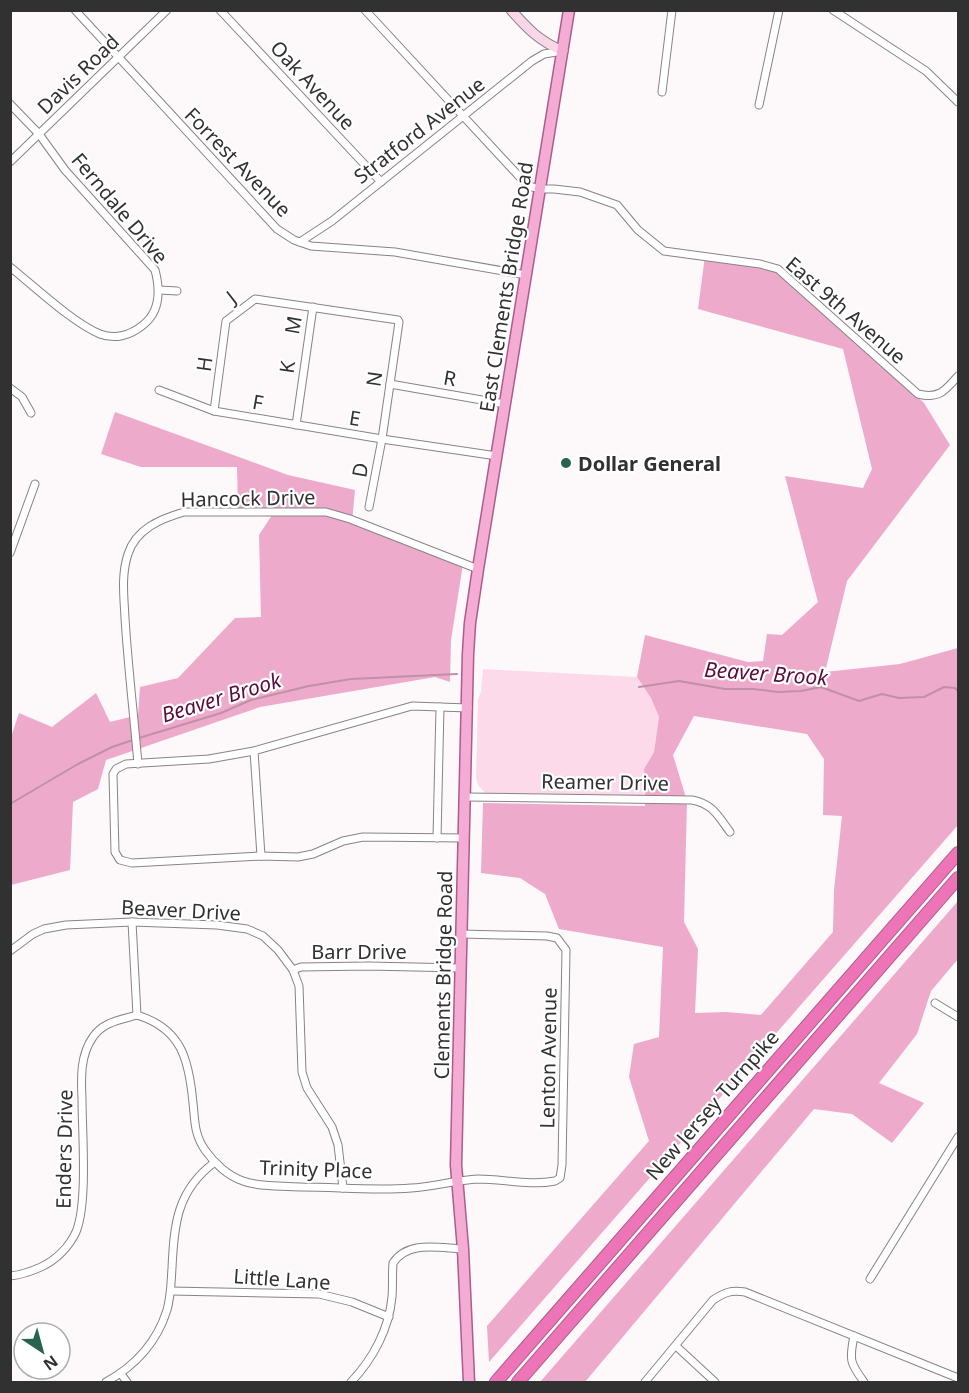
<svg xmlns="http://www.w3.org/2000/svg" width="969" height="1393" font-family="'Noto Sans',sans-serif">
<rect width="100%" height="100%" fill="#fdf8fa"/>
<path fill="#fcdaea" d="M483 669 637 677 651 698 659 717 654 752 644 769V796L486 794 478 785 476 778 478 699 481 692Z"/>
<g fill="#edaacb" fill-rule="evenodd">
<path d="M705 256 789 275 924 403 950 445 847 581 825 672 900 664 958 648V825L489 1362 487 1326 649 1141 629 1077 634 1044 659 1037 663 947 559 929 545 894 520 878 481 873 483 803 645 806 644 769 654 752 659 717 651 698 637 677 645 635 748 662 763 661 767 634 782 635 818 602 785 476 863 488 872 469 843 349 698 309ZM694 716 807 734 824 759 823 815 842 816 834 890 833 932 761 1015 726 1012 695 1013 698 949 684 922 687 801 673 755Z"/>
<path d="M115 412 288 475 355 490 352 522 463 564 451 640 450 682 435 677 260 707 106 760 98 789 73 802 70 870 11 885 10 740 19 713 52 727 96 693 110 722 138 715 140 687 178 678 235 618 261 617 259 535 276 509 238 508 237 467H141L101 454Z"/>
<path d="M958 901V959L931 991 917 1034 879 1083 924 1103 892 1143 852 1114 814 1109 585 1382H540Z"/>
</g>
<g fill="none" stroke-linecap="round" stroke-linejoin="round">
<g stroke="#c090a7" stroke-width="2">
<path d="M639 687 679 681 725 689H753L778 692 801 691 821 687 859 701 882 694 899 698 924 697 944 687 955 688 958 691"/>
<path d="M139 738 221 713 251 700 309 686 351 679 457 674"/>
<path d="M10 804 78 764 112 747 133 740"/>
</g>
<defs>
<g id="street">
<path d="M75 10 277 229 294 240 311 246 395 252 526 275"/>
<path d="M220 10 381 182"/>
<path d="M365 10 528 186 541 189H554L580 192 617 205 638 230 664 251 760 264 778 269 918 394C939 399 945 391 958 376"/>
<path d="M833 10 926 71 958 102"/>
<path d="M662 92 672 10"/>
<path d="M10 104 39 134 65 170 155 270C160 289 161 311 143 325 131 335 115 340 100 334 73 323 34 286 10 267"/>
<path d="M759 105 779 10"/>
<path d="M10 162 167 10"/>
<path d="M300 242 332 221 532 61 544 54 563 51"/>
<path d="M160 290 177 291"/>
<path d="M390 384 505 404"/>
<path d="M10 388 22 397 31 413"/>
<path d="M159 390 214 411 382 439 497 456"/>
<path d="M214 411 226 321 255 299 398 320 399 322 382 439 369 507"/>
<path d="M296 425 313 307"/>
<path d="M10 553 35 484"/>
<path d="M254 751 209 759 126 764 116 769 113 774 115 852 120 860 132 863 261 856 298 857 313 854 343 841 363 837 464 838"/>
<path d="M138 764C134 716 128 667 125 618 124 597 121 575 128 554 136 529 160 519 184 512H326L350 519 478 569"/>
<path d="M465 797 692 800C713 804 718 816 730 832"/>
<path d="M437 838 440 707"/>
<path d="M261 856 254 751 412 706 468 708"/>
<path d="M132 922 137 1015"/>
<path d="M10 951 33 934 44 929 66 925 132 922 217 925 247 929 263 936 278 950 293 970 299 986 302 1072 307 1088 332 1127 338 1145 343 1188"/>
<path d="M293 970 301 967 368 966 461 968"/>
<path d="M935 1003 958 1017"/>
<path d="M137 1015C182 1029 189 1060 193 1103 195 1121 194 1134 205 1150 214 1163 228 1176 243 1181 258 1187 285 1186 302 1187 337 1187 375 1191 411 1188 433 1187 455 1180 478 1179 503 1179 530 1186 555 1181L560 1178 562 1165 566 950 557 938 547 936 461 934"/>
<path d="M10 1276C21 1275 32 1271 41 1267 56 1260 69 1247 76 1232 88 1203 82 1132 82 1099 81 1079 80 1055 93 1037 103 1022 120 1020 137 1015"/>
<path d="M870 1279 958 1137"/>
<path d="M171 1291 319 1294 352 1302 389 1317"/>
<path d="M854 1336C849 1360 850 1363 864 1382"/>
<path d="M676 1346 715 1382"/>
<path d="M121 1374 127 1382"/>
<path d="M106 1382C135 1366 157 1342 167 1310 171 1296 171 1282 172 1268 174 1224 177 1190 215 1162"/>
<path d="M351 1382C373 1359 389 1329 392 1297 393 1286 392 1274 393 1263 408 1240 439 1248 463 1249"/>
<path d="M645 1382 713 1300C725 1292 731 1290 745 1292L958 1378"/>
</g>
<path id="secondary" d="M511 10C528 29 539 41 563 51"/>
<path id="primary" d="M469 1382 463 1249 456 1165 468 654 470 623 478 569 569 10"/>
<g id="highway">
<path d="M496 1382 958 853"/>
<path d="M518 1382 958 878"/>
</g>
</defs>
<use href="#street" stroke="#888385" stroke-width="9"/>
<use href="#secondary" stroke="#888385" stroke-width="11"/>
<use href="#primary" stroke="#ac5d88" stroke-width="13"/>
<use href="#highway" stroke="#ac5d88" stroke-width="14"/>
<use href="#street" stroke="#fff" stroke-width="7"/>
<use href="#secondary" stroke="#fad6e9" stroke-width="9"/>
<use href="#primary" stroke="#f4acd4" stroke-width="10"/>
<use href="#highway" stroke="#ed75b7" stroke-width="12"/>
</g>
<circle fill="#276450" stroke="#fff" stroke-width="2" cx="566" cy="463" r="6"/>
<g text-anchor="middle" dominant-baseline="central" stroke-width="4.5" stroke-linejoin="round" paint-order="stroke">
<g font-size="20" fill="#323131" stroke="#fff">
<text transform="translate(78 74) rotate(-44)">Davis Road</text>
<text transform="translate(313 85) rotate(47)">Oak Avenue</text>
<text transform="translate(419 130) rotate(-38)">Stratford Avenue</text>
<text transform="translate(238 162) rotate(46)">Forrest Avenue</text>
<text transform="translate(120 208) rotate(50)">Ferndale Drive</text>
<text transform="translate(506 287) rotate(-81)">East Clements Bridge Road</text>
<text transform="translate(231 297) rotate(-38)">J</text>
<text transform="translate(846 310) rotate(41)">East 9th Avenue</text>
<text transform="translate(293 325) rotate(-80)">M</text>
<text transform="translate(204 364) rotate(-82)">H</text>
<text transform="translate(287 367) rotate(-82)">K</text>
<text transform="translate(450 378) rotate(10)">R</text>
<text transform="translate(374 379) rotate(-82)">N</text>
<text transform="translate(258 402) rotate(10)">F</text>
<text transform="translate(355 418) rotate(9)">E</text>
<text transform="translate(360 470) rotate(-80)">D</text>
<text transform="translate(248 498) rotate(-1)">Hancock Drive</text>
<text transform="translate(605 782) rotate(1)">Reamer Drive</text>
<text transform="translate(181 910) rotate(3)">Beaver Drive</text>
<text x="359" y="951">Barr Drive</text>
<text transform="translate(443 975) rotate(-89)">Clements Bridge Road</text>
<text transform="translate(548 1058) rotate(-89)">Lenton Avenue</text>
<text transform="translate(712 1105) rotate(-49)">New Jersey Turnpike</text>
<text transform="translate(64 1149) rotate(-89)">Enders Drive</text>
<text transform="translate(316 1169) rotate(2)">Trinity Place</text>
<text transform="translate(282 1279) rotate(4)">Little Lane</text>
</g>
<g font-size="20" font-weight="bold" fill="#323131" stroke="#fff" text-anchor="start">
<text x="578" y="463">Dollar General</text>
</g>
<g font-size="21" font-style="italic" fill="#5a0d3d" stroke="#fff">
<text transform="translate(766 673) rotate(4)">Beaver Brook</text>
<text transform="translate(221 697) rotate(-17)">Beaver Brook</text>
</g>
</g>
<rect width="969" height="1393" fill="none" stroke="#323131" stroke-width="24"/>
<g transform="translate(42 1351) rotate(144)"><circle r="28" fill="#ffffff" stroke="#adadad" stroke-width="1.5"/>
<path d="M0-4.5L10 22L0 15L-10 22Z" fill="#276450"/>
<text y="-9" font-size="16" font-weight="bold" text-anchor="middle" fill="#323131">N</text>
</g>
</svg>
